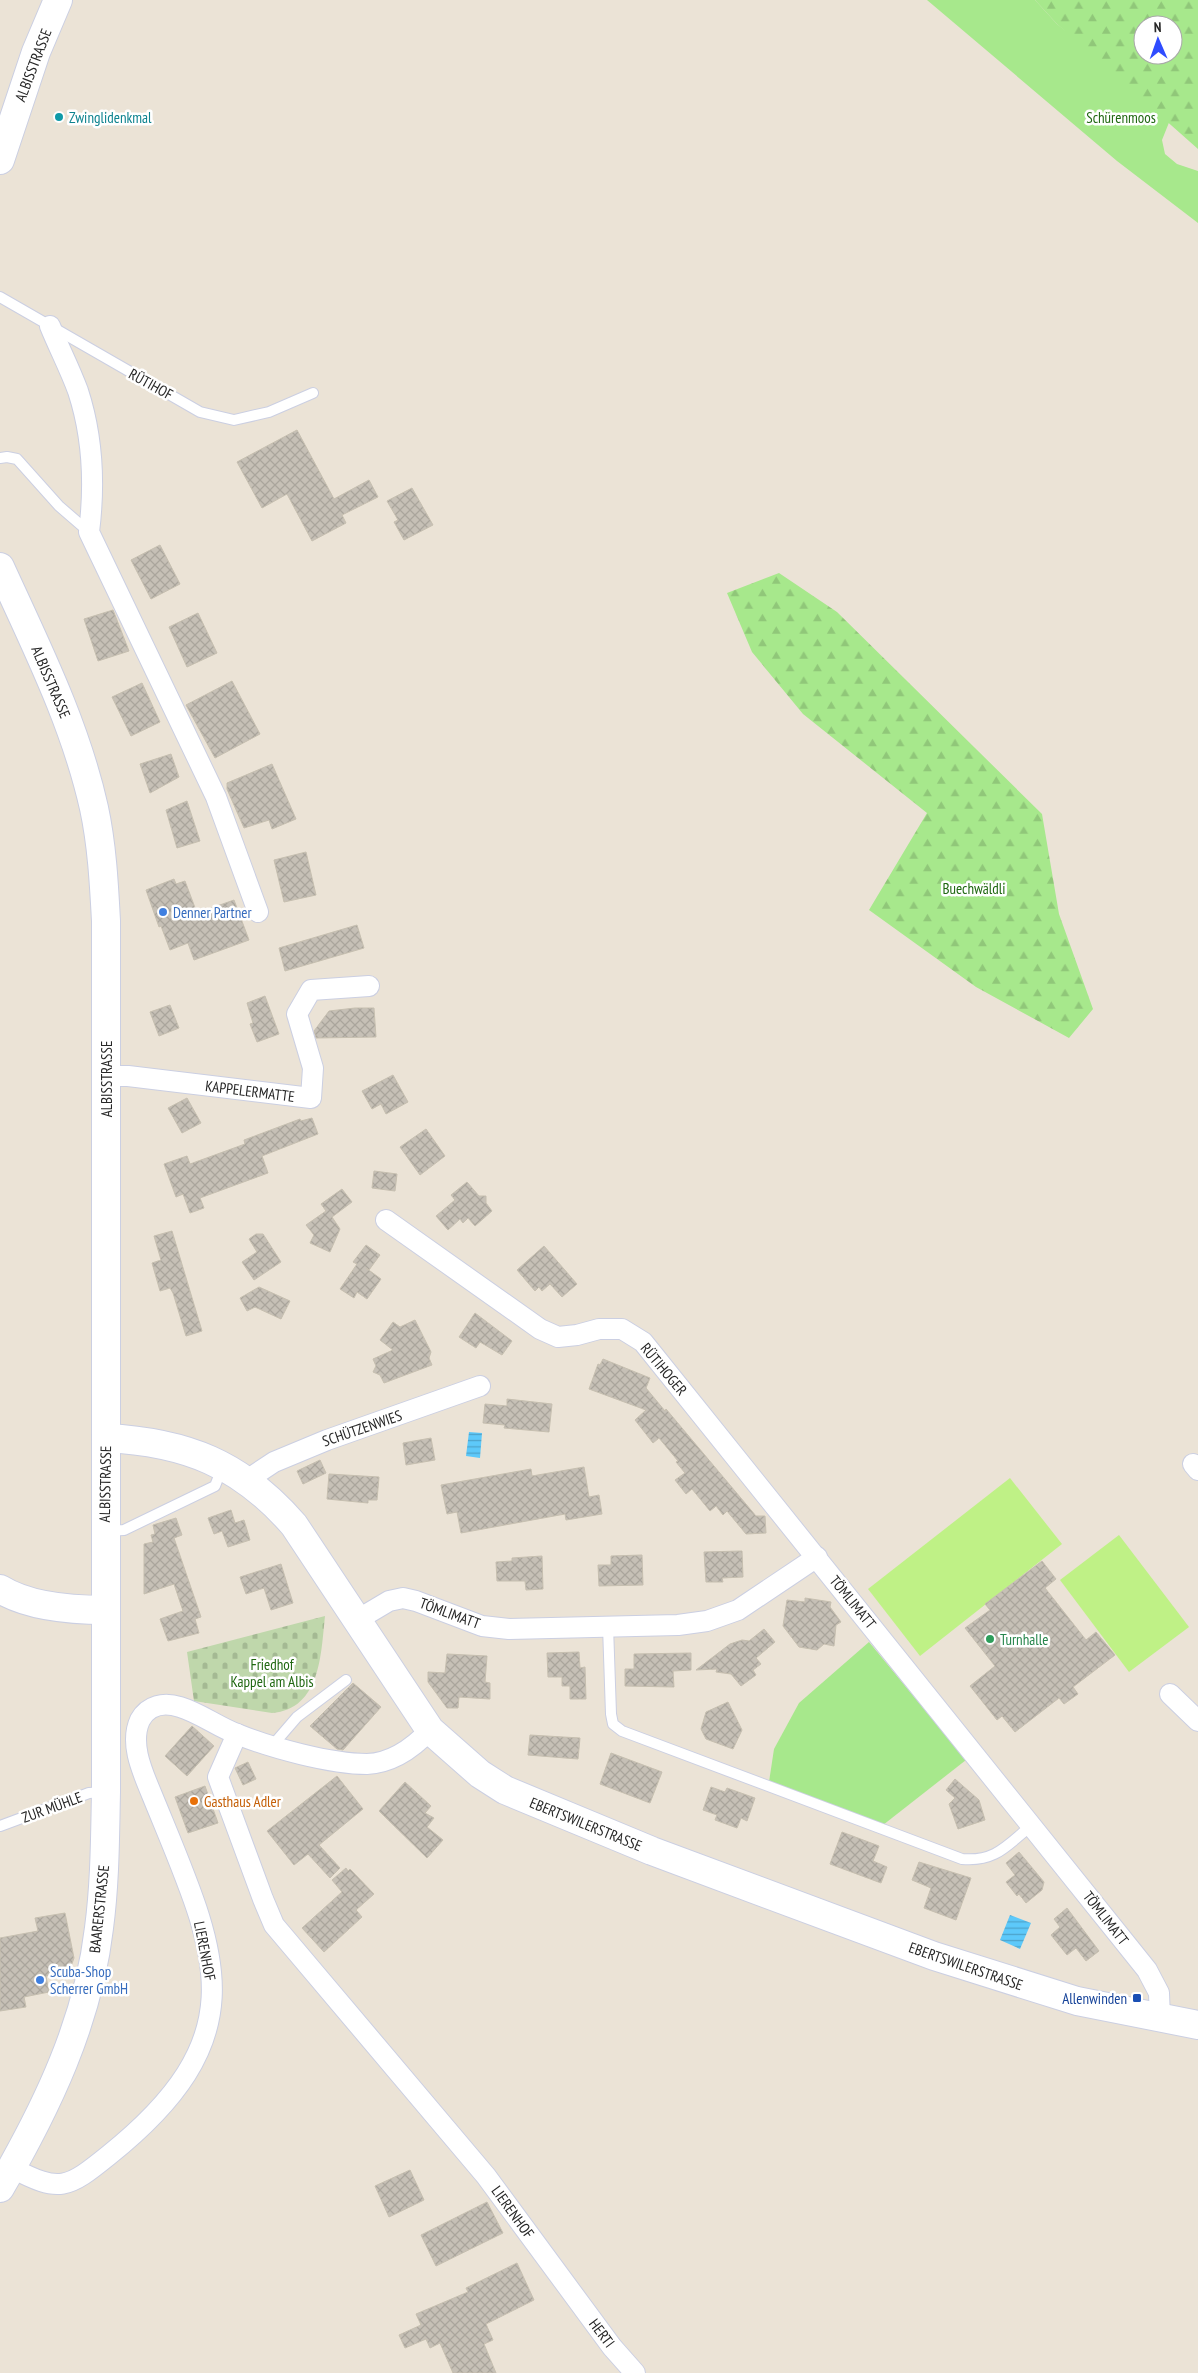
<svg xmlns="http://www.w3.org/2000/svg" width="1198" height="2373" font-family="'PT Sans Narrow',sans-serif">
<defs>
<pattern id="forest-firs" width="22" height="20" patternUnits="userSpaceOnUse" patternTransform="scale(1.25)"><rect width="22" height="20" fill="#a7e88c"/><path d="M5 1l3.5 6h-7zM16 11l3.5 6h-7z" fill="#90c779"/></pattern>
<pattern id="cemetery-stones" width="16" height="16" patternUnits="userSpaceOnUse" patternTransform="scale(1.25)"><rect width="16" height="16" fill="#bfd7ab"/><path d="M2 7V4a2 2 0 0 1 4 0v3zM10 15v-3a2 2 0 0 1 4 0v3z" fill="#a4b993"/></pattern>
<pattern id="water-rules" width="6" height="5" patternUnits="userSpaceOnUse" patternTransform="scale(1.25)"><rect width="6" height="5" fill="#5dc9fa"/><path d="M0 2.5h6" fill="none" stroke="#4da3ca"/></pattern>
<pattern id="building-cross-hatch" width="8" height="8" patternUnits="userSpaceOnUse" patternTransform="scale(1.25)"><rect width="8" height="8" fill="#c6c0b6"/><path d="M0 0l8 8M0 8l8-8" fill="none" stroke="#aaa59c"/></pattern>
</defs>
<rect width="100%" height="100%" fill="#ebe3d6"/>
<g fill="#a7e88c">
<path d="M927 0H1035L1057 24 1172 115 1162 140 1165 154 1177 164 1198 171V223L1117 161Z"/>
<path d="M869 1642 966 1760 883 1825 769 1782 774 1749 799 1703Z"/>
</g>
<g fill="url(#forest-firs)" fill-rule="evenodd">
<path d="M1035 0H1198V149L1057 24ZM1143 25H1173V55H1143Z"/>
<path d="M779 573 837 612 1042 814 1059 914 1093 1009 1069 1038 976 987 869 910 927 813 803 714 752 652 727 593Z"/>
</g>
<path fill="url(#cemetery-stones)" d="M325 1616C321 1653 321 1709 272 1713L194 1701 187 1652Z"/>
<g fill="#bff186">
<path d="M1010 1478 1062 1544 920 1656 868 1589Z"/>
<path d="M1119 1535 1189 1627 1129 1672 1060 1580Z"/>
</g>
<g fill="url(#water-rules)">
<path d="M469 1432 482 1433 480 1458 466 1456Z"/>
<path d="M1010 1915 1031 1923 1020 1949 1000 1940Z"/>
</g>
<g fill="url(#building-cross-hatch)" stroke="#c6bfb0">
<path d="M297 430 334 499 369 480 378 497 342 515 346 523 312 541 287 494 262 508 237 462Z"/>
<path d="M412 488 433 525 404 540 394 522 398 520 387 501Z"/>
<path d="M160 545 180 584 151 599 131 560Z"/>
<path d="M113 610 129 651 98 661 84 619Z"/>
<path d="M198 613 217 653 187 667 169 627Z"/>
<path d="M232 681 260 734 215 758 186 705Z"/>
<path d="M142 683 160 722 131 736 112 697Z"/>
<path d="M171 754 179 777 150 793 140 764Z"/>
<path d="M272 764 296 819 272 829 269 820 244 828 227 789V783Z"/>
<path d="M187 801 200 841 177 848 166 810Z"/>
<path d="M306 852 316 895 284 902 274 860Z"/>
<path d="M174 879 176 884 185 881 197 913 234 900 249 940 194 960 188 943 170 950 161 926 159 927 146 890Z"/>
<path d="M357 925 364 948 285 971 279 948Z"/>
<path d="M265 996 279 1034 257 1042 250 1024 253 1023 247 1003Z"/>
<path d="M170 1005 179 1028 159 1036 150 1012Z"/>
<path d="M355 1008H374L376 1037 316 1038 314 1031 329 1011Z"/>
<path d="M393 1075 408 1102 386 1114 381 1104 372 1109 362 1091Z"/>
<path d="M187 1098 201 1123 182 1133 168 1108Z"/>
<path d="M312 1118 318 1134 262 1156 268 1173 200 1198 204 1208 190 1213 183 1194 176 1197 164 1164 187 1156 190 1164 245 1144 244 1140 300 1119 301 1121Z"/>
<path d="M426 1129 445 1156 420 1175 400 1147Z"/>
<path d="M374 1171 397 1174 395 1191 372 1188Z"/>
<path d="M467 1182 479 1196H486V1203L492 1211 475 1226 468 1218 463 1223 460 1219 448 1230 436 1216 455 1200 451 1195Z"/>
<path d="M342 1189 352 1202 332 1217 340 1229 330 1252 310 1243 314 1235 306 1225 326 1211 321 1204Z"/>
<path d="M172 1231 202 1331 186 1336 173 1293 170 1288 160 1291 152 1263 161 1260 154 1236Z"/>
<path d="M256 1234H263L281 1262 254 1280 242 1262 257 1252 249 1239Z"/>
<path d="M366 1245 380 1255 369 1270 366 1268 381 1279 367 1299 357 1292 354 1298 340 1289 357 1264 353 1262Z"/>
<path d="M544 1246 577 1284 562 1297 550 1284 542 1291 539 1287 535 1291 517 1270Z"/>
<path d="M259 1287 290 1301 281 1319 255 1307 247 1311 240 1298Z"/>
<path d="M475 1313 512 1341 502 1355 480 1342 476 1348 459 1337Z"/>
<path d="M415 1320 431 1352 429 1358 432 1365 384 1383 380 1375 373 1372 376 1366 373 1359 393 1350 380 1340 393 1322 400 1327Z"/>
<path d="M603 1359 650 1378 646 1388 665 1411 666 1409 756 1516H765L766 1533 746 1534 727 1511 723 1515 716 1506 710 1511 692 1489 686 1494 675 1480 685 1473 676 1462 678 1461 659 1438 653 1443 635 1420 646 1410 589 1389 598 1364 600 1365Z"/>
<path d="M507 1399 552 1404 549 1432 504 1428 505 1425 483 1423 485 1404 507 1406Z"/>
<path d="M431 1438 435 1460 406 1465 403 1443Z"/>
<path d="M320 1460 326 1473 303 1484 297 1471Z"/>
<path d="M584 1467 589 1497 599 1495 602 1514 566 1520 565 1514 461 1533 457 1512 447 1514 441 1485 531 1469 532 1476Z"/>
<path d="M329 1474 379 1477 377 1500H368V1503L327 1499Z"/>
<path d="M231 1510 235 1523 244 1520 250 1540 228 1547 222 1531 214 1534 208 1518Z"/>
<path d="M176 1518 182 1535 174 1538 201 1617 195 1619 199 1633 168 1641 160 1619 183 1611 174 1584 144 1594V1544L153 1542 151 1535 155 1534 153 1525Z"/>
<path d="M742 1551 743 1577 722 1578 723 1582H706L704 1552Z"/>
<path d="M642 1555 643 1585 599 1586 598 1565H611V1556Z"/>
<path d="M542 1556 543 1589 526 1590 525 1581H497L496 1562 512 1561V1558Z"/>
<path d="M1042 1561 1056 1579 1045 1588 1086 1640 1096 1632 1115 1655 1073 1687 1078 1694 1064 1704 1059 1698 1015 1732 1002 1716 997 1720 970 1686 995 1666 965 1628 990 1610 985 1604Z"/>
<path d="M281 1564 293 1603 271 1610 264 1588 246 1594 240 1577Z"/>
<path d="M805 1598 831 1602 830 1607 841 1622 836 1625 834 1646 824 1644 817 1650 799 1647 783 1626 787 1600 805 1602Z"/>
<path d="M764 1629 775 1642 756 1658 761 1664 753 1670 756 1675 741 1686 731 1674 716 1672 717 1669 696 1670 730 1644 742 1640 749 1641Z"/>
<path d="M579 1652 580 1668 585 1667 586 1699H570V1686H562V1677H548L547 1653Z"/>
<path d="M691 1653V1670L673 1671 674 1687 625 1686V1669H634V1654Z"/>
<path d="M447 1654 487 1656 485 1682 490 1683V1699L459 1697 458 1708H447L428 1682V1672L445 1673Z"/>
<path d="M353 1683 381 1707 343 1750 337 1749 310 1726Z"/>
<path d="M728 1702 742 1730 733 1749 706 1739 701 1729 706 1712Z"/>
<path d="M192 1726 214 1746 187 1776 165 1756Z"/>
<path d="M530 1735 580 1738 578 1759 528 1755Z"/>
<path d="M611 1753 662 1772 650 1803 600 1784Z"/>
<path d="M248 1762 256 1779 243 1785 235 1768Z"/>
<path d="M337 1776 363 1809 319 1845 340 1868 330 1878 308 1854 294 1865 267 1831Z"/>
<path d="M955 1779 979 1800 985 1820 958 1829 949 1804 955 1798 946 1790Z"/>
<path d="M405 1782 431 1806 425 1813 434 1818 427 1827 443 1840 427 1858 379 1811Z"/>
<path d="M205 1786 218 1823 188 1833 175 1797Z"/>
<path d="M711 1787 725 1792 727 1788 755 1798 747 1821 741 1818 737 1828 715 1820 717 1815 703 1810Z"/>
<path d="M842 1832 879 1846 873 1861 887 1867 881 1883 830 1864Z"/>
<path d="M1019 1852 1044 1882 1042 1890 1026 1903 1019 1894 1017 1896 1006 1882 1015 1875 1006 1863Z"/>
<path d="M919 1862 971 1878 956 1920 924 1908 931 1888 912 1880Z"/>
<path d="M346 1868 348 1871 350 1869 374 1894 356 1910 362 1917 324 1952 302 1928 342 1892 332 1880Z"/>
<path d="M1067 1908 1099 1951 1086 1961 1076 1948 1067 1955 1051 1935 1060 1927 1054 1919Z"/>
<path d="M65 1913 74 1958 69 1972 46 1976 49 1992 24 1997 26 2007 0 2011V1938L38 1931 35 1918Z"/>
<path d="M410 2170 424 2200 389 2217 375 2186Z"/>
<path d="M487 2202 503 2233 436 2266 421 2235Z"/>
<path d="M517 2263 534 2300 486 2324 493 2340 484 2344 496 2373H453L440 2343 430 2348 426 2339 405 2348 399 2335 421 2325 416 2314 468 2292 466 2288Z"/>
</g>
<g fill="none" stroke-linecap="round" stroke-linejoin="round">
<defs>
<g id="lane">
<path d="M0 297 200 412 234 420 269 412 313 393"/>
<path d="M0 458 7 457 17 459 59 506 89 532"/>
<path d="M106 1531 124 1530 215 1486 222 1468"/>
<path d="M608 1626 611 1714 613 1724 622 1731 962 1859C996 1862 1007 1845 1032 1825"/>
<path d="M272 1746 297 1717 346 1680"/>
<path d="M0 1826 89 1793 105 1792"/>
</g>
<g id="street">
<path d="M50 326C59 348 70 369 78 391 93 437 95 484 89 532L216 797 258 912"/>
<path d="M106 1076H128L311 1098 313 1068 297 1014 311 990 369 986"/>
<path d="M386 1220 540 1329 558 1337 577 1335 599 1329H622L643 1342 1147 1970 1159 1993 1160 2019"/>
<path d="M1193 1464 1198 1470"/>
<path d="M247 1480 274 1462 327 1440 480 1386"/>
<path d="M357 1620 389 1601 403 1598 416 1601 482 1626 509 1629 678 1625 707 1621 738 1610 817 1557"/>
<path d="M1170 1694 1198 1721"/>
<path d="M237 1734 218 1777 263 1899 274 1925 486 2176 612 2347 635 2373"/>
<path d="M12 2168C60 2193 67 2189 109 2155 262 2032 216 1952 152 1795 143 1773 129 1744 140 1720 148 1705 164 1702 180 1707 200 1713 218 1727 237 1734 271 1748 331 1764 367 1764 392 1763 413 1748 430 1730"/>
</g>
<g id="secondary">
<path d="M0 160 36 52 58 0"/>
<path d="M0 567C36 646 75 723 94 808 102 845 104 884 106 921V1792C105 1838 105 1883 99 1928 88 2022 47 2107 0 2188"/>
<path d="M106 1438C186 1442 241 1464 294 1525L430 1730 480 1774 505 1790 652 1851 934 1956 1077 2001 1198 2025"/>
<path d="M0 1589C29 1607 72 1610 105 1610"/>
</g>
</defs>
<use href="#lane" stroke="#cbcfe2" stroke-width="12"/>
<use href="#street" stroke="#cbcfe2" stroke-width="22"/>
<use href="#secondary" stroke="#cbcfe2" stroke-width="30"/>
<use href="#lane" stroke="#fff" stroke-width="10"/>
<use href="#street" stroke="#fff" stroke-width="20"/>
<use href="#secondary" stroke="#fff" stroke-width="28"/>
</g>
<circle fill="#0f9aa8" stroke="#fff" stroke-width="2" cx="59" cy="117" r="5"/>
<g fill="#3f7fe0" stroke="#fff" stroke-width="2">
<circle cx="163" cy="912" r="5"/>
<circle cx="40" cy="1980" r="5"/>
</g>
<circle fill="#2e9e5b" stroke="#fff" stroke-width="2" cx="990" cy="1639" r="5"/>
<circle fill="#e8710a" stroke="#fff" stroke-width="2" cx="194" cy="1801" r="5"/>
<rect fill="#1a4fb4" stroke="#fff" stroke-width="2" x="1132" y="1993" width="10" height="10" rx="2.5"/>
<g text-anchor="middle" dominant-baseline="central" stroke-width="5" stroke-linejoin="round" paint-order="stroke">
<g font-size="15" fill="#272727" stroke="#fff">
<text transform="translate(33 65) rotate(-69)">ALBISSTRASSE</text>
<text transform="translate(151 384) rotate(29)">RÜTIHOF</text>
<text transform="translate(51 682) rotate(67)">ALBISSTRASSE</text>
<text transform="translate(106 1079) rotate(-90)">ALBISSTRASSE</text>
<text transform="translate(250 1091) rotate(7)">KAPPELERMATTE</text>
<text transform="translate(664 1369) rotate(50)">RÜTIHOGER</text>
<text transform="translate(362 1428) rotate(-19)">SCHÜTZENWIES</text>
<text transform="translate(105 1484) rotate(-89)">ALBISSTRASSE</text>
<text transform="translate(853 1602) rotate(51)">TÖMLIMATT</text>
<text transform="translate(450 1613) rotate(20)">TÖMLIMATT</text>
<text transform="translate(52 1807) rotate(-20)">ZUR MÜHLE</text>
<text transform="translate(586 1824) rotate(22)">EBERTSWILERSTRASSE</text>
<text transform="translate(99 1909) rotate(-84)">BAARERSTRASSE</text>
<text transform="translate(1106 1918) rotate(52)">TÖMLIMATT</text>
<text transform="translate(205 1951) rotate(79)">LIERENHOF</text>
<text transform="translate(966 1966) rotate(19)">EBERTSWILERSTRASSE</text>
<text transform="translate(513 2212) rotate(54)">LIERENHOF</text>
<text transform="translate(602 2333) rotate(53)">HERTI</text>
</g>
<g font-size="15" fill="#0d838f" stroke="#fff" text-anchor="start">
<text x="69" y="117">Zwinglidenkmal</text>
</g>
<g font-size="15" fill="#206812" stroke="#fff">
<text x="1121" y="117">Schürenmoos</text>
<text x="974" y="888">Buechwäldli</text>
<text x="272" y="1664">Friedhof<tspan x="272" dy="17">Kappel am Albis</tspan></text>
</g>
<g font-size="15" fill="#366cbe" stroke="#fff" text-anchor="start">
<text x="173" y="912">Denner Partner</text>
<text x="50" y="1971">Scuba-Shop<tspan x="50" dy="17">Scherrer GmbH</tspan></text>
</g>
<g font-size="15" fill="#27864d" stroke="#fff" text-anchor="start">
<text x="1000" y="1639">Turnhalle</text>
</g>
<g font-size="15" fill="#c56008" stroke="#fff" text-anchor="start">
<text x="204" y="1801">Gasthaus Adler</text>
</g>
<g font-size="15" fill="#164399" stroke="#fff" text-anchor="end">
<text x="1127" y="1998">Allenwinden</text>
</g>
</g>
<g transform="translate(1158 40) rotate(358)"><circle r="24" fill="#ffffff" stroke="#a9a9a9"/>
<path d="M0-4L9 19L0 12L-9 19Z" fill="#2f4cff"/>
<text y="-8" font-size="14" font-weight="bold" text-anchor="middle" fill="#272727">N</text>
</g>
</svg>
